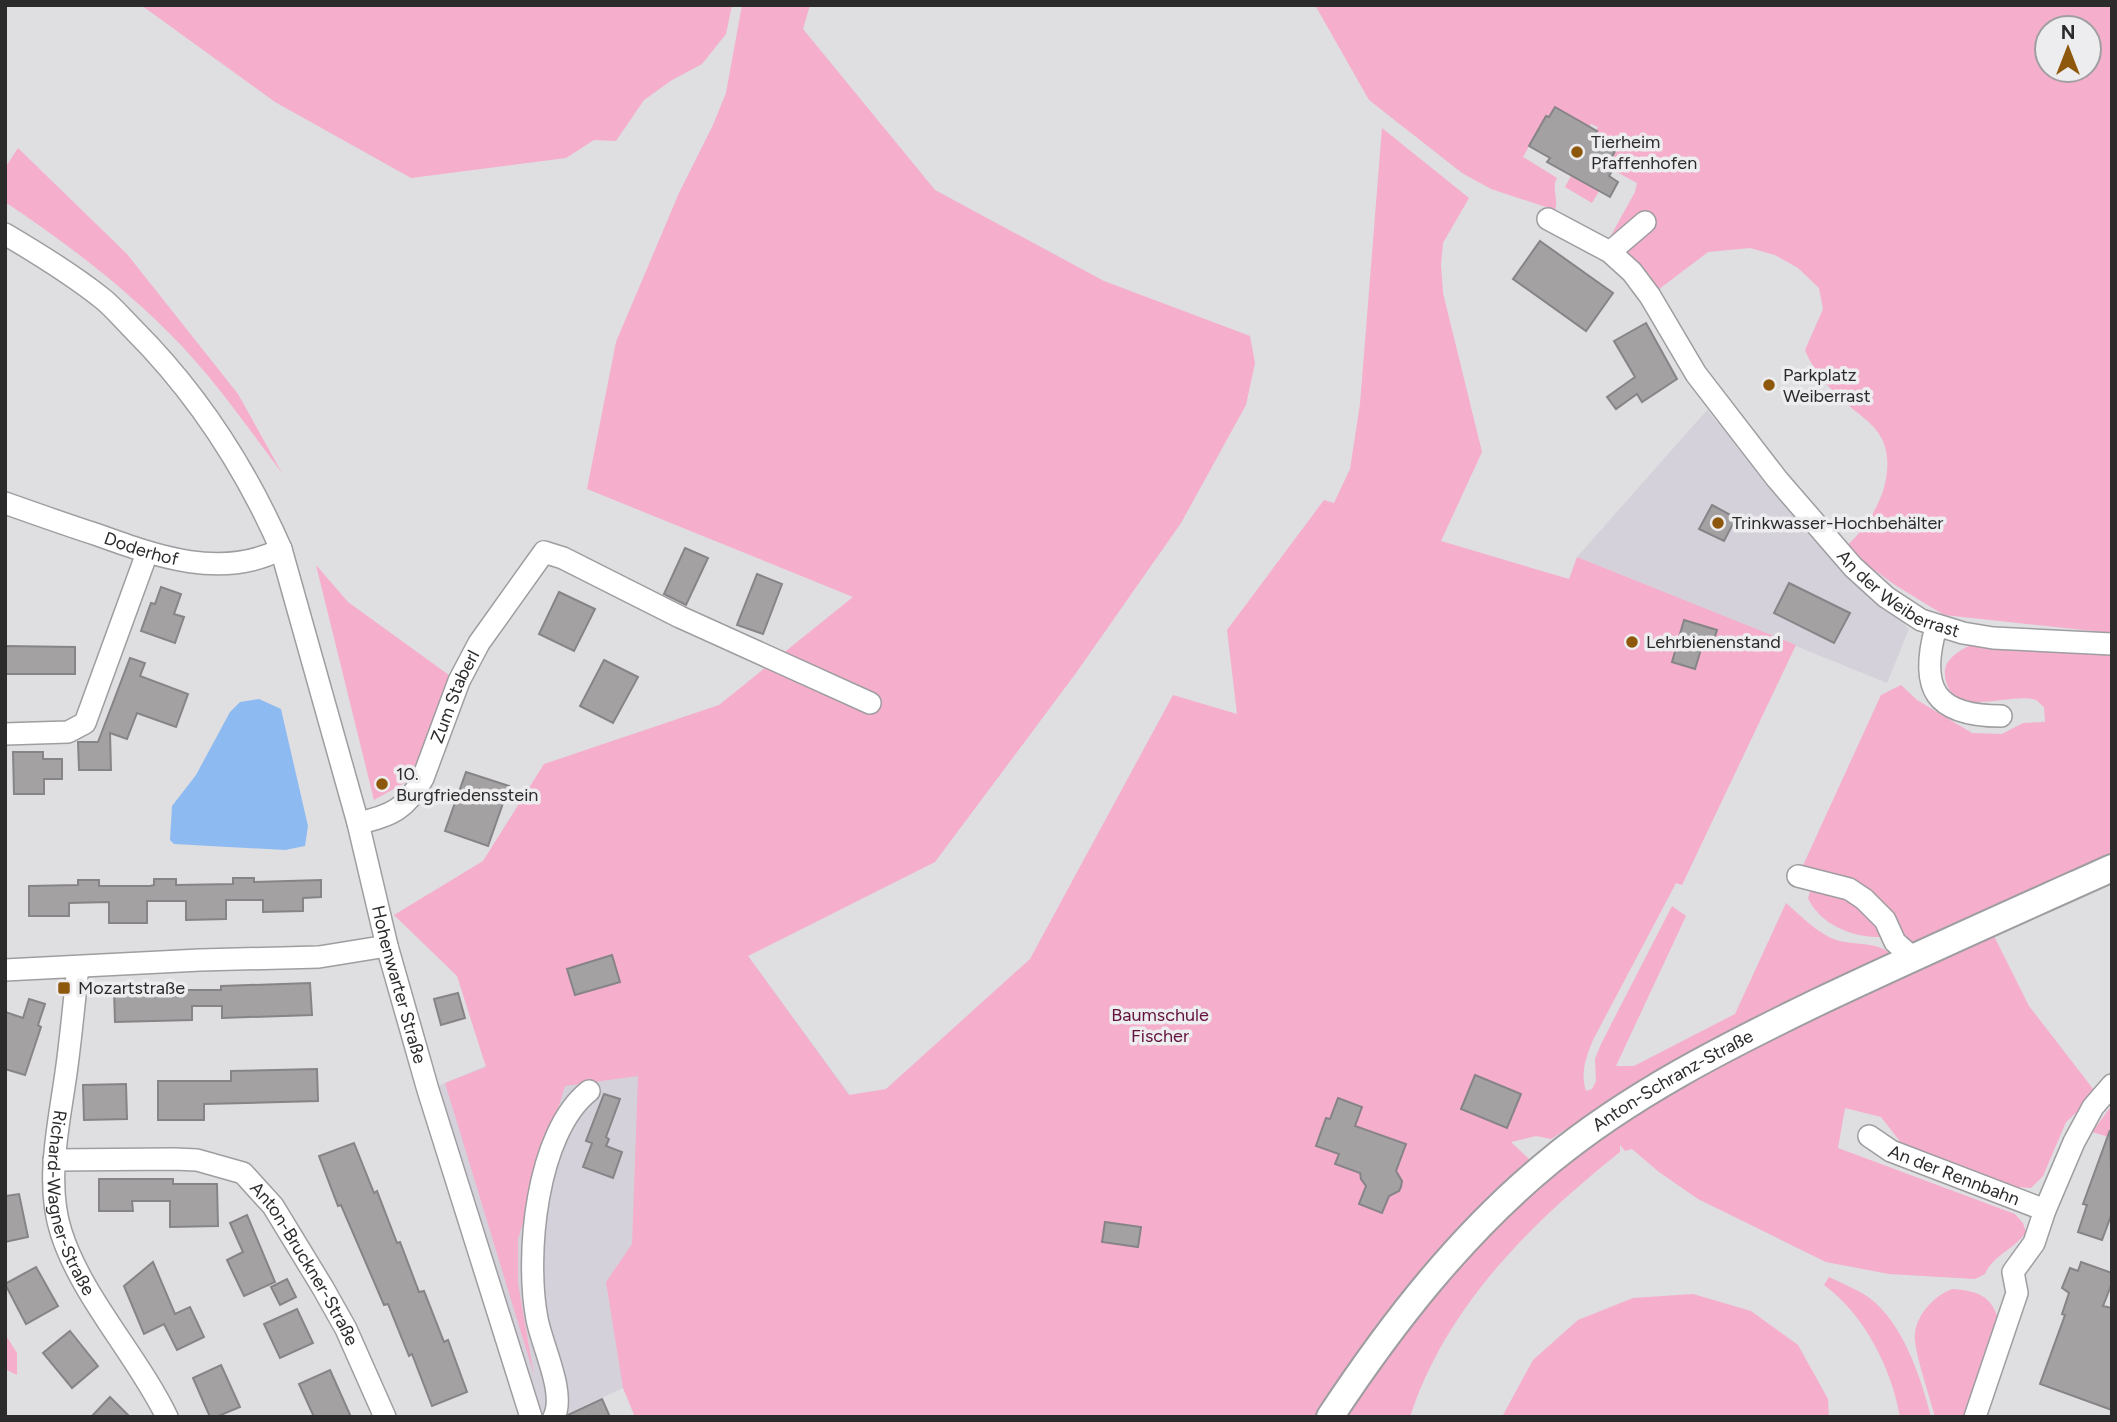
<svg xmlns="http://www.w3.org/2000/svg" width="2117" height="1422" font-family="Figtree,sans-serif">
<rect width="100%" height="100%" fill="#dfdee1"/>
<g fill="#d5d1db">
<path d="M1707 410 1771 485 1909 629 1887 683 1577 557Z"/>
<path d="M748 956 850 1095 623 1388 560 1417H531L428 1090Z"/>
</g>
<g fill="#f5aecc" fill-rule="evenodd">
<path d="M141 5H732L726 34 702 64 672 80 644 100 616 141 594 140 566 158 411 178 275 102Z"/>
<path d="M742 5H810L803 29 935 190 1104 281 1250 336 1255 363 1246 405 1181 523 1076 673 935 862 748 956 849 1095 886 1089 1030 959 1173 695 1237 714 1227 630 1324 500 1334 503 1350 469 1360 404 1382 128 1469 198 1443 243 1441 265 1443 293 1482 452 1441 541 1569 579 1577 557 1796 645 1682 885 1676 883 1593 1040C1586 1057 1580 1073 1586 1091L1592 1089 1596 1081 1595 1059 1601 1044 1672 906 1686 916 1616 1066H1634L1735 1014 1786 903C1801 916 1817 933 1836 940 1851 945 1879 942 1889 953L1887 956 1601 1107 1551 1139 1536 1136 1511 1142 1529 1159 1475 1217 1320 1417H635L623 1388 606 1282 632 1244 638 1076 565 1086 518 1239V1283L534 1375 445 1083 486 1067 457 976 394 915 483 861 544 764 719 705 853 597 587 489 616 342 679 193 713 125 726 93Z"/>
<path d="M1315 5H2112V633L1944 615 1895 585 1844 548C1862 533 1875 514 1883 491 1888 475 1890 455 1882 439 1873 421 1853 411 1840 398 1826 385 1812 368 1805 350L1823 309 1819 288 1798 268 1775 255 1750 248 1708 252 1650 296 1626 253 1609 239 1635 192 1637 183 1613 170 1618 161 1612 157 1617 147 1595 134 1598 127 1591 124 1583 136 1576 119 1555 107 1549 117 1546 116 1523 157 1557 178C1551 188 1559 199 1555 210L1491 189 1462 173 1369 100ZM2047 28H2089V70H2047Z"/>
<path d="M18 148 127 254 238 394 282 473C249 429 217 383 179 343 128 290 67 243 5 202V168Z"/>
<path d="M1571 176 1599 191 1592 203 1565 187Z"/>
<path d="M316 565 348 602 453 678 408 781 374 800Z"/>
<path d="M1976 642 2112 653V854L1916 946 1907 943 1890 917 1800 872 1881 695 1901 685 1917 700 1972 733 2002 734 2023 723 2045 722 2044 707C2041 705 2039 702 2036 700 2011 691 1951 722 1945 676 1943 657 1962 650 1976 642Z"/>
<path d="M1812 886 1864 901 1883 937C1854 938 1821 926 1808 898Z"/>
<path d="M1994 936 2029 1006 2097 1094 2066 1122 2043 1176 2031 1188 2017 1187 1902 1144 1881 1117 1845 1108 1838 1148 2015 1214 2023 1223 2026 1232C2015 1249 1993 1255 1985 1274L1975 1279 1889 1274 1826 1262 1698 1199 1659 1172 1632 1149 1625 1151 1620 1145V1152C1531 1223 1446 1306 1410 1417H1346L1390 1348 1435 1293 1526 1195 1603 1134 1655 1101 1791 1028Z"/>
<path d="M2112 1105V1138L2092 1132Z"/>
<path d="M1829 1277C1841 1283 1856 1289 1868 1297 1902 1321 1921 1377 1931 1417H1900C1892 1369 1864 1314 1824 1285Z"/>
<path d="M1953 1289C1974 1291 1990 1294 1997 1316L1963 1417H1935C1931 1400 1912 1347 1915 1332 1918 1313 1936 1294 1953 1289Z"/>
<path d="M1693 1294 1751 1311 1798 1345 1828 1399 1829 1417H1502L1533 1360 1578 1320 1633 1298Z"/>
<path d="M5 1334 17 1353V1375L5 1369Z"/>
</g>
<path fill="#8dbbf1" d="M259 699 281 709 308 826 305 846 285 850 174 844 170 840 172 806 196 775 230 712 240 702Z"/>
<g fill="#a4a1a3" stroke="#868486" stroke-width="2">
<path d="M1555 107 1597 131 1595 134 1617 147 1612 157 1618 161 1609 176 1618 182 1610 197 1547 162 1550 158 1529 146 1546 116 1549 117Z"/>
<path d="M1540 241 1613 293 1586 331 1513 279Z"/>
<path d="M1646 323 1677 379 1642 402 1637 394 1616 409 1607 397 1635 377 1614 341Z"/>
<path d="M1712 505 1736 518 1724 541 1699 529Z"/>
<path d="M685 548 708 558 686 605 664 594Z"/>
<path d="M757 574 782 584 763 634 737 625Z"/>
<path d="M1789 583 1850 613 1834 643 1774 613Z"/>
<path d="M161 587 181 594 174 614 184 617 175 643 141 631 151 603 155 604Z"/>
<path d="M559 592 595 609 574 651 539 634Z"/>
<path d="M1684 620 1717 630 1711 649 1702 646 1695 669 1672 662Z"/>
<path d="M5 646 75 647V674H5Z"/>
<path d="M130 658 145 663 140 676 188 694 176 727 137 713 127 739 110 733 111 770H79L78 742H98Z"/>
<path d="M604 660 638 677 613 723 580 706Z"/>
<path d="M13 752H43V759H62V779H44V794H14Z"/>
<path d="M466 772 509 786 488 846 445 831Z"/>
<path d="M233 878H254V882L321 880V897L303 898V911L263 912V900H226V919L186 920V901H147V923H109V902L69 903V916H29V886L78 885V880H99V886H150L154 885V879H176V885L233 884Z"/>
<path d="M612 955 620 982 575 995 567 969Z"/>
<path d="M310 983 312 1015 222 1018V1006H192V1020L115 1022 114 990H221V986Z"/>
<path d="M458 993 465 1018 441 1025 434 999Z"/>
<path d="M29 999 45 1004 38 1025 41 1027 25 1075 5 1069V1012L23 1018Z"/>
<path d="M317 1069 318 1101 204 1104V1120H158V1081H231V1071Z"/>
<path d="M1475 1075 1521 1094 1507 1128 1461 1109Z"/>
<path d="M126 1084 127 1119 84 1120 83 1085Z"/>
<path d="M604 1094 620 1099 606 1137 609 1139 606 1146 622 1152 613 1178 583 1167 592 1143 586 1141Z"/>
<path d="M1338 1098 1362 1107 1355 1126 1406 1144 1396 1171 1402 1181 1401 1187 1399 1191 1389 1196 1382 1213 1359 1204 1366 1186 1361 1179 1360 1173 1335 1164 1339 1154 1316 1146 1326 1118 1330 1119Z"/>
<path d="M2110 1130 2112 1213 2102 1240 2078 1232 2087 1205 2083 1204Z"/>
<path d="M354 1143 374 1193 377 1191 397 1243 400 1242 419 1292 424 1291 444 1342 448 1340 467 1392 432 1406 412 1354 409 1356 388 1304 384 1305 341 1205 338 1206 319 1156Z"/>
<path d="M99 1179H173V1184H217L218 1226 170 1227V1201H132L133 1211H99Z"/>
<path d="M19 1194 28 1237 5 1242V1196Z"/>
<path d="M247 1215 275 1282 244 1296 227 1260 243 1252 230 1223Z"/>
<path d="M1105 1222 1141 1227 1138 1247 1102 1242Z"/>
<path d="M153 1262 175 1314 190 1307 204 1337 177 1350 164 1324 144 1334 124 1286Z"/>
<path d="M2081 1262 2112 1273V1283L2103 1306 2112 1308V1410L2040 1384 2065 1315 2062 1314 2069 1293 2062 1288 2070 1268 2078 1271Z"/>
<path d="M36 1267 58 1306 26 1324 5 1284Z"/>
<path d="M287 1279 296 1297 280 1305 271 1287Z"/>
<path d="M297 1309 313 1343 280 1358 264 1324Z"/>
<path d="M70 1331 98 1366 72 1388 43 1353Z"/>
<path d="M221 1365 240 1407 216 1417H210L193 1378Z"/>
<path d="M330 1370 351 1417H314L299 1384Z"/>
<path d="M110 1397 130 1417H91Z"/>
<path d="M602 1399 610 1417H568V1415Z"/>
</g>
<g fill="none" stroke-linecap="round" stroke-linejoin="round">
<defs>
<g id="minor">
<path id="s1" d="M1548 219 1610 252 1632 272 1650 296 1696 374 1777 479 1853 567 1886 597 1921 620 1963 633 1993 638 2112 644"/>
<path id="s2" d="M5 234C39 254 73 275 103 299 114 308 123 319 133 329 196 392 245 467 281 549L358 823 387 946 428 1090 531 1417"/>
<path d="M1610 252 1645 222"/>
<path id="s3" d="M5 503C36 514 67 525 98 535 156 556 222 580 281 549"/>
<path d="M1936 627C1919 688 1934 716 2001 716"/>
<path d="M5 734 68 732 85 723 147 553"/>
<path id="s4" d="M358 823C392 816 407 808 423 778L459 681 479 643 544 552 563 558 680 617 870 703"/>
<path d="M1798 876 1849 889 1864 899 1885 920 1895 942 1912 957"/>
<path id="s5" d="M78 967C74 1002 71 1038 66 1073 59 1124 45 1182 61 1232 81 1296 137 1355 167 1417"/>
<path d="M5 970 200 960 319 957 387 946"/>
<path id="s6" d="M1869 1136 1891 1151 2045 1210"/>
<path id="s7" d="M54 1160 174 1159 197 1160 243 1173 273 1206 323 1288 346 1329 385 1417"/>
<path d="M554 1417C566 1393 542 1346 537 1319 525 1256 536 1133 589 1091"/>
<path d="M1975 1417 2017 1293 2013 1272 2034 1243 2045 1210 2074 1142 2093 1107 2112 1085"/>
</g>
<g id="major">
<path id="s8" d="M1330 1417C1392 1323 1462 1233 1550 1161 1630 1095 1725 1047 1818 1002 1915 956 2014 912 2112 868"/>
</g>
</defs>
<use href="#minor" stroke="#9e9da0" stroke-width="24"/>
<use href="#major" stroke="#9e9da0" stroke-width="30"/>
<use href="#minor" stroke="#fff" stroke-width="21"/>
<use href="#major" stroke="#fff" stroke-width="26"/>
</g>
<g fill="#8e580c" stroke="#edecee" stroke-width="2.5">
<circle cx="1577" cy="152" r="7"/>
<circle cx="1769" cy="385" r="7"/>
<circle cx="1718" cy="523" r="7"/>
<circle cx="1632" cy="642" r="7"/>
<circle cx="382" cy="784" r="7"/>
<rect x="57" y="981" width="14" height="14" rx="3.5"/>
</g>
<g text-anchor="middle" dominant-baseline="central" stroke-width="7" stroke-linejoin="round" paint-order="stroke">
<g font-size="18" fill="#2c2b2c" stroke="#edecee" text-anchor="start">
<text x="1591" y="142">Tierheim<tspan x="1591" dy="21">Pfaffenhofen</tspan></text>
<text x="1783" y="375">Parkplatz<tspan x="1783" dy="21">Weiberrast</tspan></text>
<text x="1732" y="523">Trinkwasser-Hochbehälter</text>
<text x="1646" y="642">Lehrbienenstand</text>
<text x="396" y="774">10.<tspan x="396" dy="21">Burgfriedensstein</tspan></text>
<text x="78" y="988">Mozartstraße</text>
</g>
<g font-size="18" fill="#2c2b2c" stroke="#edecee">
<text stroke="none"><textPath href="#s3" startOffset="144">Doderhof</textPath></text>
<text stroke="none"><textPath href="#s1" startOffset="523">An der Weiberrast</textPath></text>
<text stroke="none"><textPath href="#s4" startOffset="170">Zum Staberl</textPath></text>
<text stroke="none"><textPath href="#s2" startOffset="878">Hohenwarter Straße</textPath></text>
<text stroke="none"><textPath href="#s8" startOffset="486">Anton-Schranz-Straße</textPath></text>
<text stroke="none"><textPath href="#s6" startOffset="94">An der Rennbahn</textPath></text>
<text stroke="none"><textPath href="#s5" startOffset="240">Richard-Wagner-Straße</textPath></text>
<text stroke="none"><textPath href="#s7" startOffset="301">Anton-Bruckner-Straße</textPath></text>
</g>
<g font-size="18" fill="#63113d" stroke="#edecee">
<text x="1160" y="1015">Baumschule<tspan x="1160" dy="21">Fischer</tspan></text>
</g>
</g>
<rect width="2117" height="1422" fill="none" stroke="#2c2b2c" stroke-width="14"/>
<g transform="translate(2068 49)"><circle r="33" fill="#edecee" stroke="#a09fa0" stroke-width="2"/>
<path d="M0-5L12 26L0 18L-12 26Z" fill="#8e580c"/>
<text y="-10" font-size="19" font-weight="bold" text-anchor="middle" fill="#2c2b2c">N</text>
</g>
</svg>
